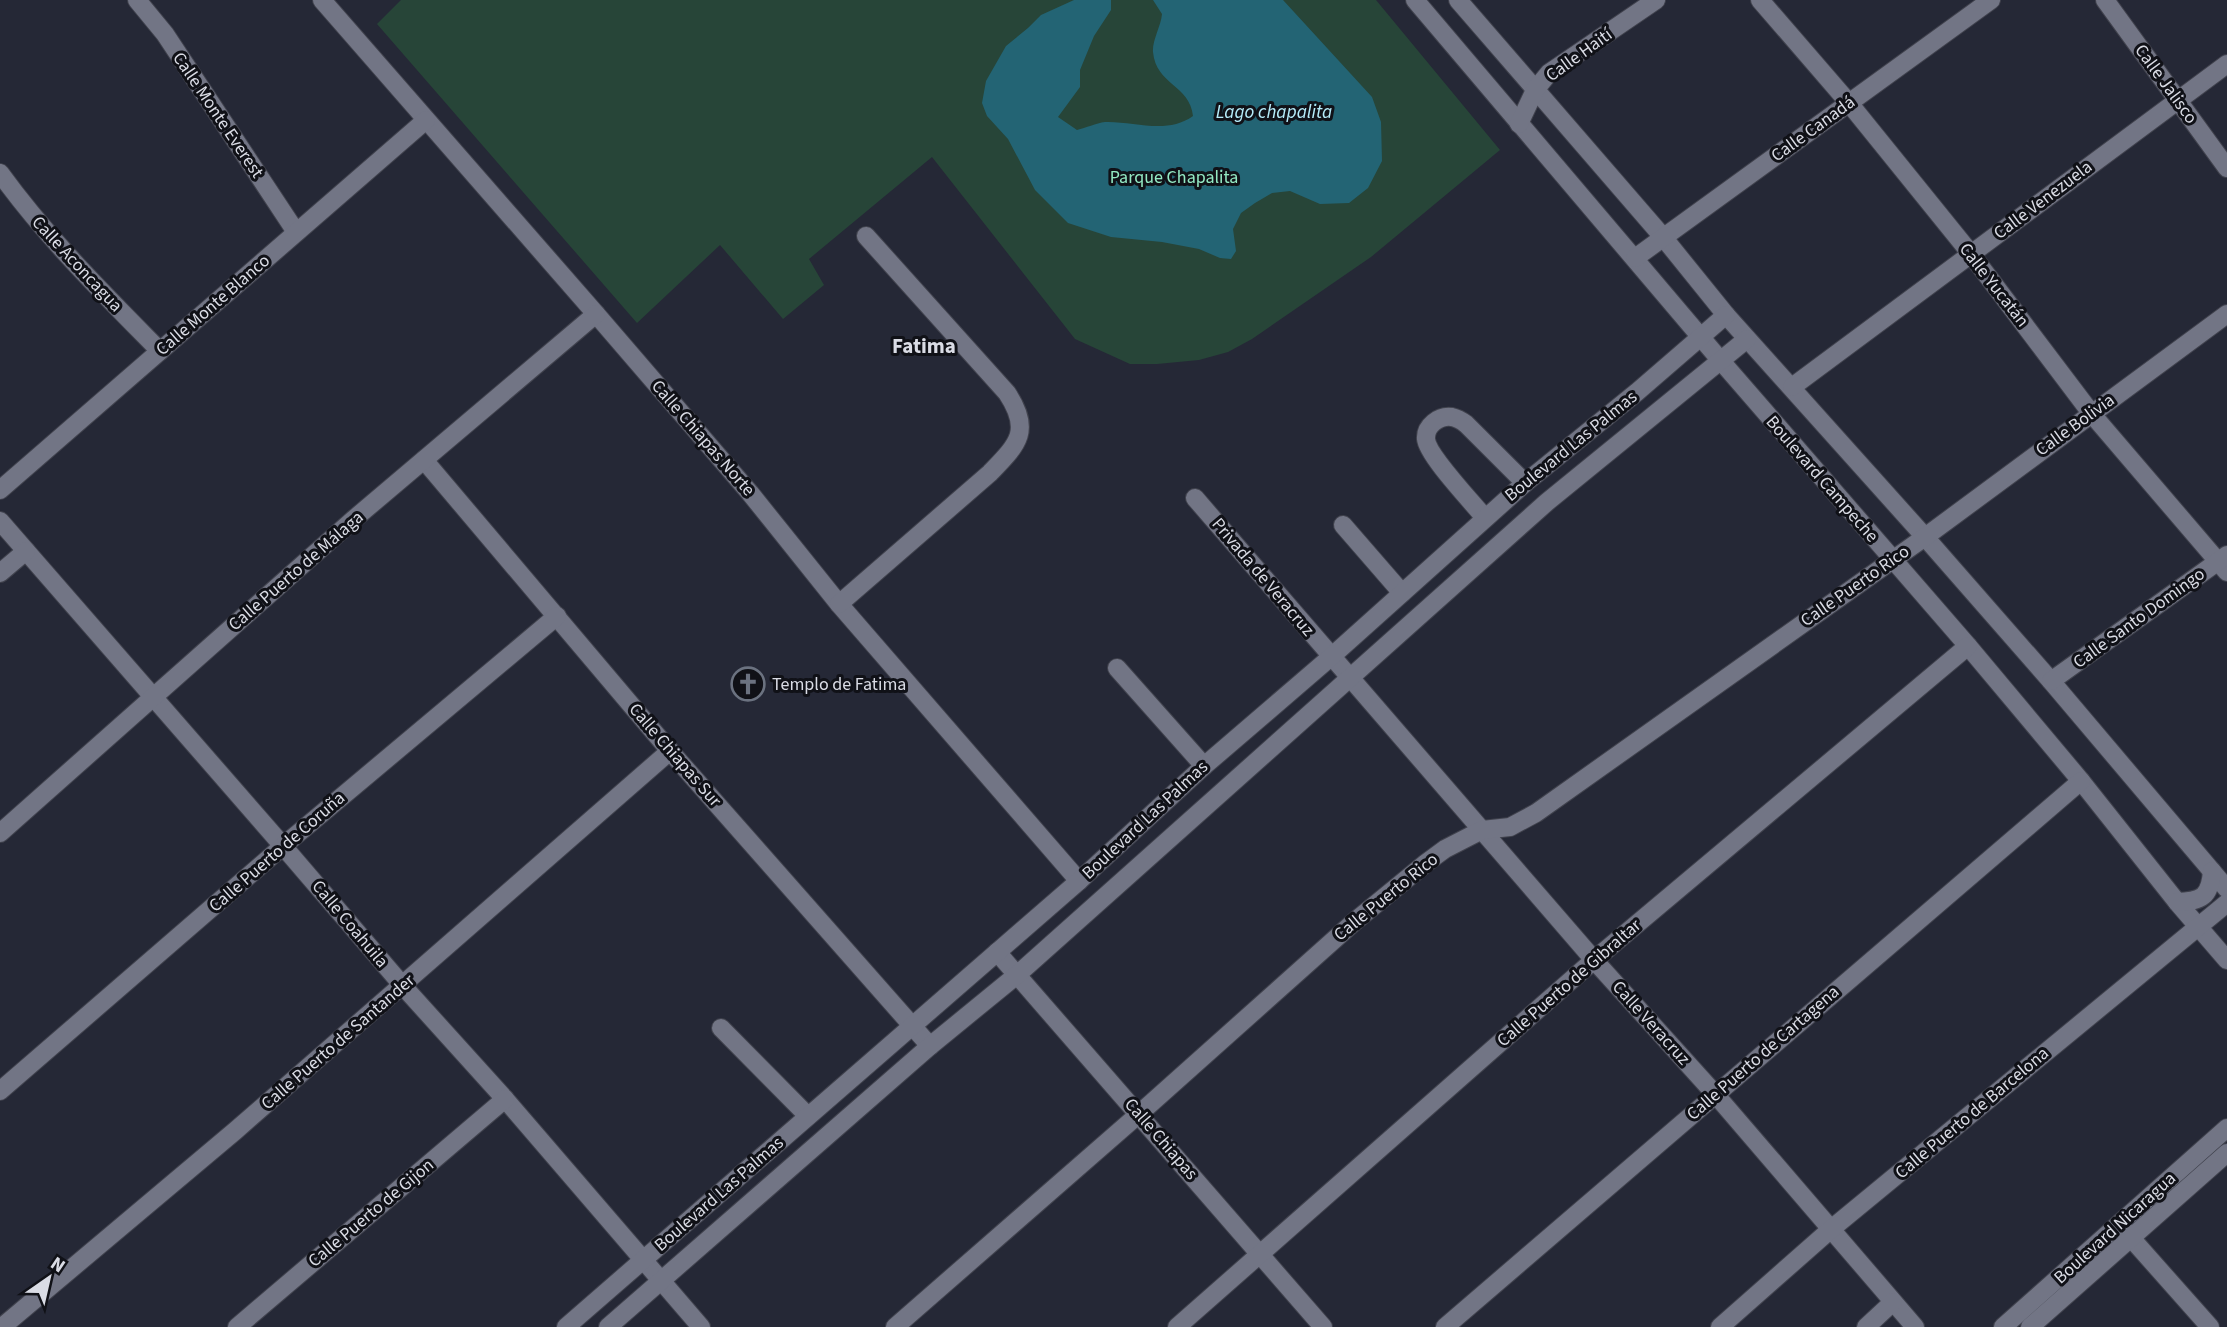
<svg xmlns="http://www.w3.org/2000/svg" width="2227" height="1327" font-family="'Source Sans 3',sans-serif">
<rect width="100%" height="100%" fill="#252836"/>
<path fill="#274538" d="M401 0H1376L1500 150 1371 257 1252 339 1228 352 1199 360 1157 364H1130L1075 339 932 157 809 259 824 285 783 319 720 245 637 323 377 24Z"/>
<path fill="#236474" d="M1074 0H1111V10L1094 36 1080 70V87L1058 117 1077 130C1086 128 1096 123 1105 122 1134 121 1167 135 1193 116 1190 85 1156 85 1153 52 1152 41 1161 26 1162 14L1153 0H1283L1372 97 1381 122 1382 161 1368 188 1349 203 1320 204 1290 191 1272 193 1255 203 1241 213 1233 229 1236 251 1231 259 1220 258 1199 249 1162 242 1111 237 1068 223 1035 190 1008 139 987 116 982 103 986 81 1006 46 1028 28 1041 15Z"/>
<g fill="none" stroke-linecap="round" stroke-linejoin="round">
<defs>
<g id="minor">
<path d="M137 0 165 34 296 232"/>
<path d="M322 0 596 314 750 493 839 604 1079 881"/>
<path d="M1415 0 1721 361 1968 646 2081 781 2177 902 2227 960"/>
<path d="M1458 0 1663 237 1726 315 1925 537 2051 681 2227 889"/>
<path d="M1760 0 1849 103 1971 254 2091 413 2227 572"/>
<path d="M2105 0 2227 168"/>
<path d="M1519 124 1535 90 1549 73 1656 0"/>
<path d="M0 173C47 238 104 294 160 351"/>
<path d="M1635 258 1991 0"/>
<path d="M1792 387 2227 64"/>
<path d="M424 460 670 751 930 1046"/>
<path d="M0 490 426 120"/>
<path d="M1195 498 1594 960 1715 1094 1915 1327"/>
<path d="M1485 518C1473 503 1427 455 1426 439 1425 426 1439 415 1452 417 1457 418 1462 421 1466 424L1525 483"/>
<path d="M0 521 283 846 403 986 505 1099 701 1327"/>
<path d="M1343 525 1402 593"/>
<path d="M0 573 26 551"/>
<path d="M839 604 990 473C1018 444 1032 431 1007 393L866 236"/>
<path d="M1117 668 1204 766"/>
<path d="M2051 681 2227 555"/>
<path d="M0 833 354 519 596 314"/>
<path d="M2177 902C2202 901 2210 897 2212 871"/>
<path d="M997 952 1323 1327"/>
<path d="M721 1028 808 1116"/>
<path d="M0 1091 283 846 557 616"/>
<path d="M2124 1230 2210 1327"/>
<path d="M2 1327 235 1131 670 751"/>
<path d="M237 1327 505 1099"/>
<path d="M566 1327 1079 881 1204 766 1332 656 1525 483 1637 392 1726 315"/>
<path d="M608 1327 930 1046 1018 974 1547 502 1747 339"/>
<path d="M895 1327 1139 1114 1354 922 1426 863 1445 849 1482 830 1510 827 1536 813 1925 537 2227 314"/>
<path d="M1177 1327 1594 960 1968 646"/>
<path d="M1445 1327 2081 781"/>
<path d="M1720 1327 1830 1230 2227 903"/>
<path d="M1866 1327 1893 1302"/>
<path d="M2003 1327 2227 1128"/>
<path d="M2030 1327 2227 1153"/>
</g>
</defs>
<use href="#minor" stroke="#40424d" stroke-width="20"/>
<use href="#minor" stroke="#727585" stroke-width="18"/>
</g>
<defs>
<symbol id="church-ring" viewBox="-11 -11 22 22"><circle r="9.5" fill="#101117" stroke="#6b7280" stroke-width="1.5"/><path d="M-1.2-6h2.4v3.5h3.3v2.4h-3.3V6h-2.4V-.1h-3.3v-2.4h3.3Z" fill="#6b7280"/></symbol>
</defs>
<g fill-rule="evenodd">
<use href="#church-ring" x="729" y="665" width="38" height="38"/>
</g>
<g text-anchor="middle" dominant-baseline="central" stroke-width="6" stroke-linejoin="round" paint-order="stroke">
<g font-size="18" fill="#dadce5" stroke="#101117">
<text transform="translate(1579 55) rotate(-36)">Calle Haití</text>
<text transform="translate(2166 84) rotate(54)">Calle Jalisco</text>
<text transform="translate(218 115) rotate(56)">Calle Monte Everest</text>
<text transform="translate(1813 129) rotate(-36)">Calle Canadá</text>
<text transform="translate(2043 200) rotate(-37)">Calle Venezuela</text>
<text transform="translate(77 264) rotate(47)">Calle Aconcagua</text>
<text transform="translate(1994 285) rotate(52)">Calle Yucatán</text>
<text transform="translate(213 305) rotate(-41)">Calle Monte Blanco</text>
<text transform="translate(2075 425) rotate(-36)">Calle Bolivia</text>
<text transform="translate(703 438) rotate(49)">Calle Chiapas Norte</text>
<text transform="translate(1571 446) rotate(-39)">Boulevard Las Palmas</text>
<text transform="translate(1822 479) rotate(49)">Boulevard Campeche</text>
<text transform="translate(296 571) rotate(-41)">Calle Puerto de Málaga</text>
<text transform="translate(1263 577) rotate(50)">Privada de Veracruz</text>
<text transform="translate(1855 586) rotate(-35)">Calle Puerto Rico</text>
<text transform="translate(2139 618) rotate(-36)">Calle Santo Domingo</text>
<text transform="translate(675 755) rotate(49)">Calle Chiapas Sur</text>
<text transform="translate(1145 820) rotate(-43)">Boulevard Las Palmas</text>
<text transform="translate(277 852) rotate(-41)">Calle Puerto de Coruña</text>
<text transform="translate(1386 897) rotate(-39)">Calle Puerto Rico</text>
<text transform="translate(350 924) rotate(50)">Calle Coahuila</text>
<text transform="translate(1569 983) rotate(-41)">Calle Puerto de Gibraltar</text>
<text transform="translate(1651 1023) rotate(48)">Calle Veracruz</text>
<text transform="translate(338 1042) rotate(-41)">Calle Puerto de Santander</text>
<text transform="translate(1763 1053) rotate(-41)">Calle Puerto de Cartagena</text>
<text transform="translate(1972 1113) rotate(-40)">Calle Puerto de Barcelona</text>
<text transform="translate(1161 1139) rotate(49)">Calle Chiapas</text>
<text transform="translate(719 1194) rotate(-41)">Boulevard Las Palmas</text>
<text transform="translate(371 1213) rotate(-40)">Calle Puerto de Gijon</text>
<text transform="translate(2115 1228) rotate(-42)">Boulevard Nicaragua</text>
</g>
<g font-size="18" fill="#94eac4" stroke="#101117">
<text x="1174" y="177">Parque Chapalita</text>
</g>
<g font-size="18" fill="#dadce5" stroke="#101117" text-anchor="start">
<text x="772" y="684">Templo de Fatima</text>
</g>
<g font-size="19" font-style="italic" fill="#b6edfb" stroke="#101117">
<text x="1274" y="112">Lago chapalita</text>
</g>
<g font-size="21" font-weight="bold" fill="#dadce5" stroke="#101117">
<text x="924" y="346">Fatima</text>
</g>
</g>
<g transform="translate(49 1278) rotate(34)" stroke="#101117" stroke-width="5" paint-order="stroke">
<path d="M0-5L12 26L0 18L-12 26Z" fill="#dadce5"/>
<text y="-10" font-size="19" font-weight="bold" text-anchor="middle" fill="#dadce5">N</text>
</g>
</svg>
